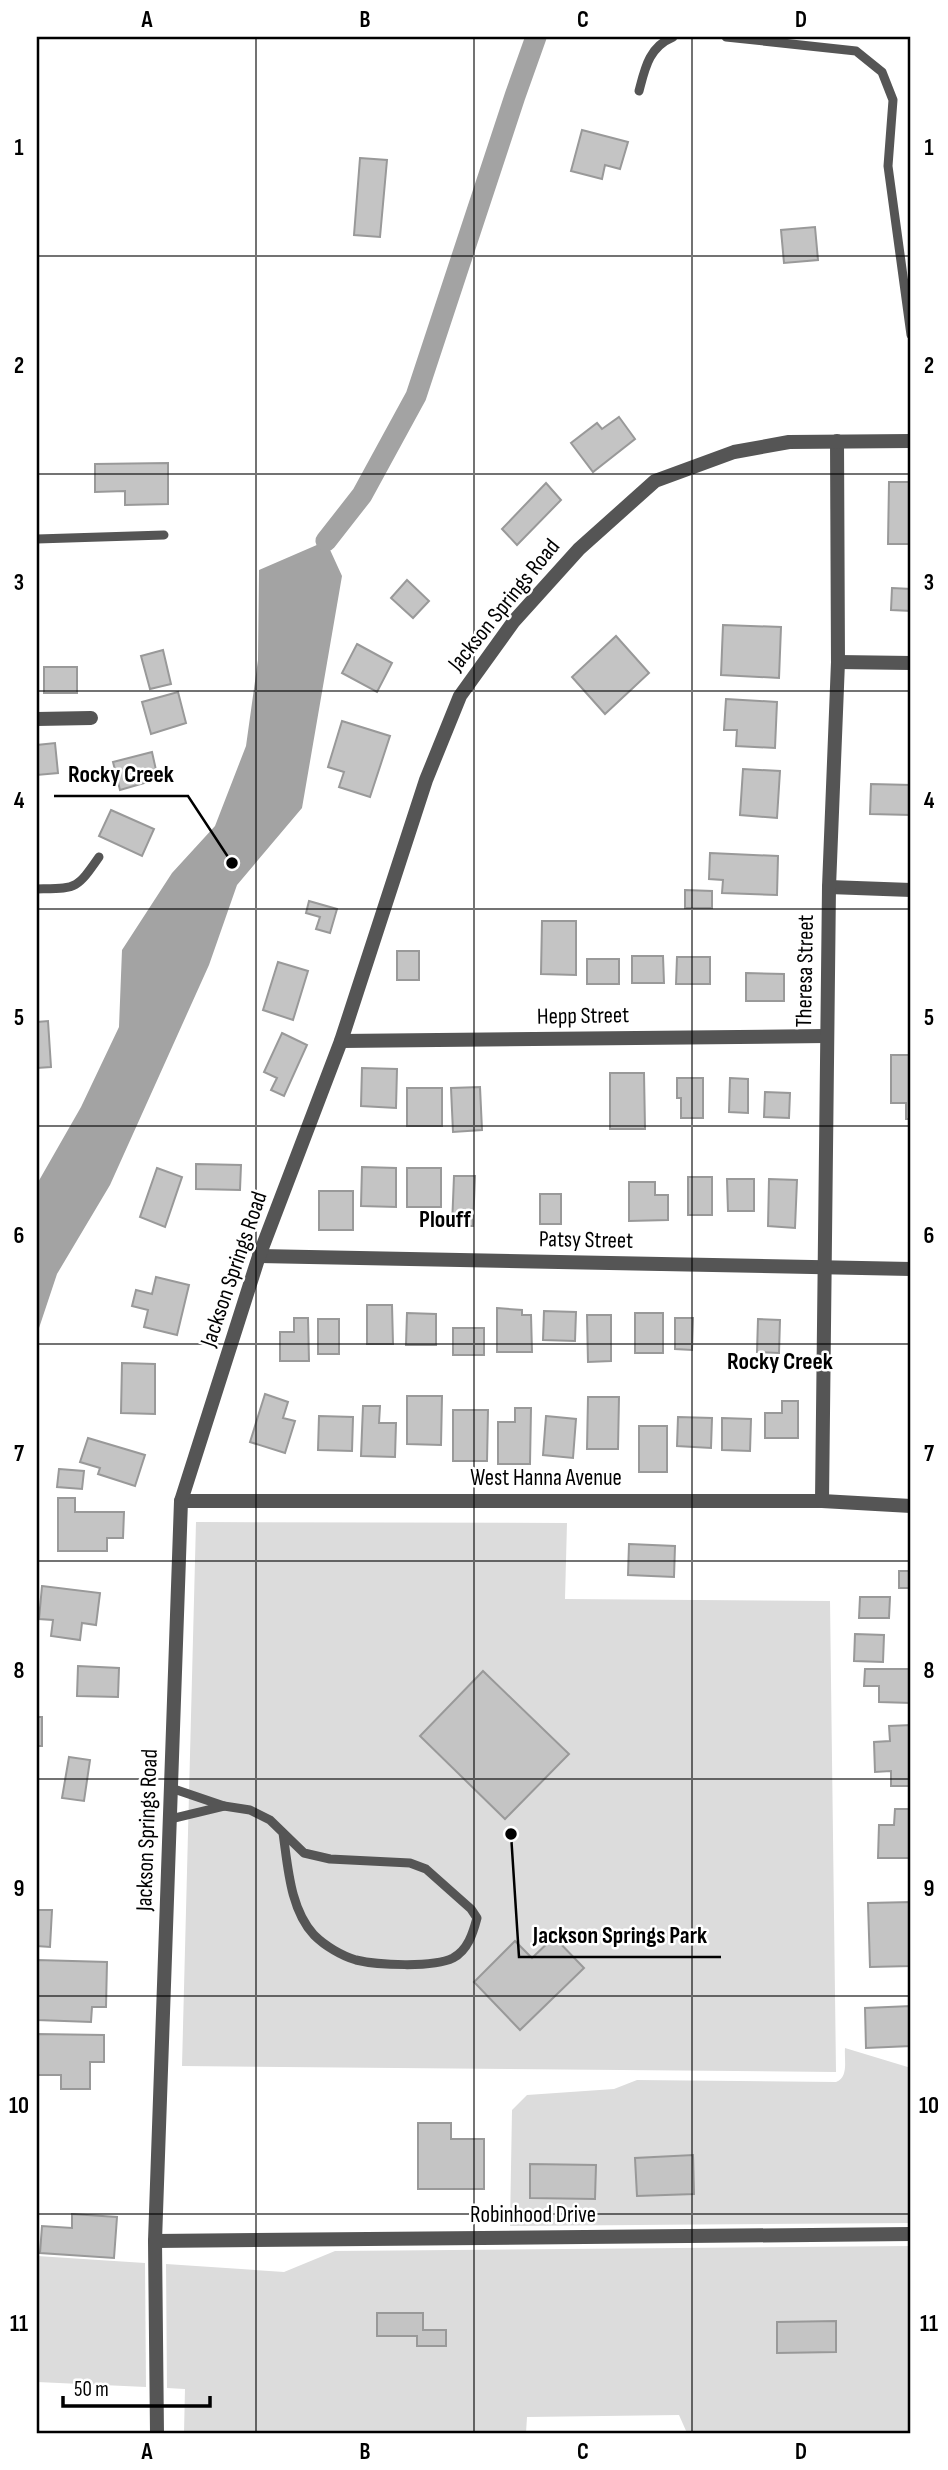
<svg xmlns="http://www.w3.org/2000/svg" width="948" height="2470" font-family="'Sofia Sans Condensed',sans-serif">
<rect width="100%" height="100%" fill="#fff"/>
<g fill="#dcdcdc">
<path d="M196 1522 567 1523 565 1599 830 1601 836 2072 182 2066Z"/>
<path d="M845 2048 911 2068V2223L510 2226 512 2110 527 2095 614 2089 637 2080 836 2082C849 2077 844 2060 845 2048Z"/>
<path d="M911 2246V2433H687L679 2415 527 2417 526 2433H184L185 2389 167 2388 166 2264 284 2272 335 2251Z"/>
<path d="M37 2256 145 2263 146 2387 37 2382Z"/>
</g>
<path fill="#a3a3a3" d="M326 541 342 576 302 808 237 885 209 965 110 1185 57 1274 37 1334V1184L81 1107 119 1027 122 950 172 873 215 826 246 746 258 660 259 570Z"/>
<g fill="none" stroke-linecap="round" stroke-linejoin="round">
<path stroke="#a3a3a3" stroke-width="21" d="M326 541 362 495 416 396 515 96 536 37"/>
</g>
<g fill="#c4c4c4" stroke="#999" stroke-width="2">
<path d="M582 130 628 142 620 169 605 165 602 179 571 171Z"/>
<path d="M360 158 387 160 380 237 354 235Z"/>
<path d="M815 227 818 260 784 263 781 230Z"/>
<path d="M619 417 635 439 593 472 571 443 597 423 602 429Z"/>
<path d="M168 463V504L125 505V491L95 492V464Z"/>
<path d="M889 482H911V544H888Z"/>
<path d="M546 483 561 500 517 545 502 529Z"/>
<path d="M407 580 429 601 413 618 391 598Z"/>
<path d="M892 588 911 589V611L891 610Z"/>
<path d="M723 625 781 627 779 678 721 675Z"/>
<path d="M616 636 649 673 605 714 572 677Z"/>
<path d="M357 644 392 663 377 692 342 673Z"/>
<path d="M163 650 171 684 150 689 141 656Z"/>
<rect x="44" y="667" width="33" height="26"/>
<path d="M178 692 186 723 151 734 142 702Z"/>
<path d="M726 699 777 702 775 748 736 746 737 730H724Z"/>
<path d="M342 721 390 736 370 797 339 787 344 772 328 767Z"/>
<path d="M55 743 58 773 37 775V745Z"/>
<path d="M152 752 158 779 120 790 113 762Z"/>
<path d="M743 769 780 771 777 818 740 815Z"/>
<path d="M871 784 911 785V815L870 814Z"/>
<path d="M111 810 154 829 142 856 99 836Z"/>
<path d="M710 853 778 856 777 895 722 893 723 880 709 879Z"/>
<path d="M685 890 712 891V908H685Z"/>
<path d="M309 901 337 909 330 933 316 929 320 917 306 913Z"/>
<path d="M542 921H576V975L541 974Z"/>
<rect x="397" y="951" width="22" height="29"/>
<path d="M632 956H663L664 983H632Z"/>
<path d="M677 957H710V984H676Z"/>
<rect x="587" y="959" width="32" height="25"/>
<path d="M278 962 308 971 293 1020 263 1010Z"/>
<path d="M746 973 784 974V1001H746Z"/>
<path d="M48 1021 51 1067 37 1068V1022Z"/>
<path d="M282 1033 307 1045 284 1096 271 1090 277 1078 264 1072Z"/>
<path d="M891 1055H911V1119H906V1103H891Z"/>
<path d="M362 1068 397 1069 396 1108 361 1106Z"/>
<path d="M610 1073H644L645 1129H610Z"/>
<path d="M677 1078H703V1118H681V1098H677Z"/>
<path d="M730 1078 748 1079V1113L729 1112Z"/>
<path d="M480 1087 482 1130 453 1132 451 1088Z"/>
<rect x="407" y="1088" width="35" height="38"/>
<path d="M765 1092 790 1093 789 1118 764 1117Z"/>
<path d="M196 1164 241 1165 240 1190 196 1189Z"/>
<path d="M362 1167 396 1168V1207L361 1206Z"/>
<path d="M157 1168 182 1177 165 1227 140 1217Z"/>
<rect x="407" y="1168" width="34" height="39"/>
<path d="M454 1176H475L473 1226H452Z"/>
<rect x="688" y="1177" width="24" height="38"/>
<path d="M727 1179H754V1211H728Z"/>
<path d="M769 1179 797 1180 795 1228 768 1226Z"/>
<path d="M629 1182H655V1195H668V1220L629 1221Z"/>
<rect x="319" y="1191" width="34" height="39"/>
<rect x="540" y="1194" width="21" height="30"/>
<path d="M156 1277 189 1285 177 1335 144 1327 148 1310 132 1306 136 1290 152 1294Z"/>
<path d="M367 1305H392L393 1344H367Z"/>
<path d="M497 1308 522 1310V1315H531L532 1352H497Z"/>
<path d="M544 1311 576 1312 575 1341 543 1340Z"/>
<path d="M407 1313 436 1314V1345H406Z"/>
<rect x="635" y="1313" width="28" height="40"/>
<path d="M587 1315H611V1361L588 1362Z"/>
<path d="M294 1318H308L309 1361H280V1332H294Z"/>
<path d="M675 1318H693L692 1350 675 1349Z"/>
<rect x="318" y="1319" width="21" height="35"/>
<path d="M758 1319 780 1320 779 1353 757 1352Z"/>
<rect x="453" y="1328" width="31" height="27"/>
<path d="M122 1363 155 1364V1414L121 1413Z"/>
<path d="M265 1394 288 1402 283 1418 295 1421 285 1453 250 1442Z"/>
<path d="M407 1396H442L441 1445 407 1444Z"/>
<path d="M588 1397H619L618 1449H587Z"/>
<path d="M782 1401H798V1438H765V1413H782Z"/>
<path d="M363 1406H380L379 1423H396L395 1457 361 1456Z"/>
<path d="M515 1408H531L530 1464H498V1422H515Z"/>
<path d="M453 1410H488L487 1461H453Z"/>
<path d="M319 1416 353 1417 352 1451 318 1450Z"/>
<path d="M546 1416 576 1419 573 1458 543 1455Z"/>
<path d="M678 1417 712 1418 711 1448 677 1446Z"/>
<path d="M722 1418 751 1419 750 1451 722 1450Z"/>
<rect x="639" y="1426" width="28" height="46"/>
<path d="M88 1438 145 1455 135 1486 98 1474 100 1468 80 1462Z"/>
<path d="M59 1469 84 1471 82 1489 57 1487Z"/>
<path d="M58 1498H75V1512H124L123 1538H107V1551H58Z"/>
<path d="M629 1544 675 1546 674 1577 628 1575Z"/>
<rect x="899" y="1571" width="12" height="17"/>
<path d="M42 1586 100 1593 96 1625 82 1623 80 1640 51 1636 53 1620 39 1619Z"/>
<path d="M860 1597H890L889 1618H859Z"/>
<path d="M855 1634 884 1635 883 1662 854 1661Z"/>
<path d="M78 1666 119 1668 118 1697 77 1696Z"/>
<path d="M865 1669H911V1703L879 1702V1686H864Z"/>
<path d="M483 1671 569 1754 505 1819 420 1736Z"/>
<rect x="37" y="1717" width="5" height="29"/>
<path d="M911 1725V1786H891V1771L875 1772 874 1742 890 1741 889 1726Z"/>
<path d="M69 1757 90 1760 84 1801 62 1798Z"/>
<path d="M895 1809H911L910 1858H878L879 1825H894Z"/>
<path d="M911 1902V1966L870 1967 868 1903Z"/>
<path d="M37 1910H52L50 1947 37 1946Z"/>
<path d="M554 1937 584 1968 520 2030 474 1982 515 1941 532 1958Z"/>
<path d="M37 1960 107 1962 106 2007H92L91 2022 37 2020Z"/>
<path d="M911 2006V2046L866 2048 865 2008Z"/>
<path d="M37 2034 104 2035V2062H90V2089H61V2075H37Z"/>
<path d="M418 2123H451V2139H484V2189H418Z"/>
<path d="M693 2155 694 2194 637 2196 635 2158Z"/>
<path d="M530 2164 596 2165 595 2199 530 2198Z"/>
<path d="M72 2214 117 2217 114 2258 40 2253 42 2226 72 2228Z"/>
<path d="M377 2313H423V2330H446V2346H417V2336H377Z"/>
<path d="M836 2321V2352L777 2353V2322Z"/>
</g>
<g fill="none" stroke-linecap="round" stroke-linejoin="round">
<g stroke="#555" stroke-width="9">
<path d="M726 37 856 51 882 72 893 100 888 166 911 335"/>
<path d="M639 91C645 68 649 47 673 37"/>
<path d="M37 539 164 535"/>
<path d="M37 889C77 888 76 890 99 857"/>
<path d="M224 1806 250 1810 270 1820 304 1853 330 1859 410 1863 426 1869 471 1909 477 1918C473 1933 468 1950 453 1958 433 1968 377 1965 356 1960 342 1956 325 1946 314 1935 290 1909 288 1867 283 1833"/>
<path d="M170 1819 224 1806 171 1788"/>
</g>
<g stroke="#555" stroke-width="14">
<path d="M838 662 911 663"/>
<path d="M37 719 91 718"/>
<path d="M829 887 911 890"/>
<path d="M341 1041 826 1036"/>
<path d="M259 1256 911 1269"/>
<path d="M181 1501H822L911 1506"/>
<path d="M822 1501 829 887 838 662 837 441"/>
<path d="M155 2241 911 2234"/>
<path d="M157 2433 155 2241 181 1501 259 1256 341 1041 426 780 460 696 514 621 579 549 655 481 734 452 789 442 911 441"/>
</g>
</g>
<path fill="none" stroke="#000" stroke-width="2" stroke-opacity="0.55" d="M256 37V2433M474 37V2433M692 37V2433M37 256H911M37 474H911M37 691H911M37 909H911M37 1126H911M37 1344H911M37 1561H911M37 1779H911M37 1996H911M37 2214H911"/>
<g text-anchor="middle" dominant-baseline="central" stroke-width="5" stroke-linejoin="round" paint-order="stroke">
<g font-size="23" fill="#000" stroke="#fff">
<text transform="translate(504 605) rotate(-51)">Jackson Springs Road</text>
<text transform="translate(805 971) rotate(-89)">Theresa Street</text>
<text transform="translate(583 1016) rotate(-1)">Hepp Street</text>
<text transform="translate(586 1240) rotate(1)">Patsy Street</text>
<text transform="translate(234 1269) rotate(-71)">Jackson Springs Road</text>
<text x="546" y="1478">West Hanna Avenue</text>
<text transform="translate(147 1830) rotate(-88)">Jackson Springs Road</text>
<text x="533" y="2215">Robinhood Drive</text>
</g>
<g font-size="24" font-weight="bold" fill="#000" stroke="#fff">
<text x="445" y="1219">Plouff</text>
<text x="780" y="1361">Rocky Creek</text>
</g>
</g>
<path fill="none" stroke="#000" stroke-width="2.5" d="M232 863L188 796H54M511 1834L519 1957H721"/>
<g fill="#000" stroke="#fff" stroke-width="2.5">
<circle cx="232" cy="863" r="7"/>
<circle cx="511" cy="1834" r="7"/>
</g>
<g font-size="24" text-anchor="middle" font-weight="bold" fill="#000" stroke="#fff" stroke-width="5" stroke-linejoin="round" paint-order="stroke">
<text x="121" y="782">Rocky Creek</text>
<text x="620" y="1943">Jackson Springs Park</text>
</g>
<rect width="948" height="2470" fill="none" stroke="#ffffff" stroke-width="77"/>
<path d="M63 2396v10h147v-10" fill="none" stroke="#000000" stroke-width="3.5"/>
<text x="74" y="2396" font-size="21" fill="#000000" stroke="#ffffff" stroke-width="5" paint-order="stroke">50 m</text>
<rect x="38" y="38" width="871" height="2394" fill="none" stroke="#000" stroke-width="2.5"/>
<g font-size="23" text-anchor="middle" font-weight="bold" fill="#000">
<text x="147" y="27">A</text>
<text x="365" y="27">B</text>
<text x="583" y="27">C</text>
<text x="801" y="27">D</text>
<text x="19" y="155">1</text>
<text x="929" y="155">1</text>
<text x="19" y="373">2</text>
<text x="929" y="373">2</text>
<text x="19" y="590">3</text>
<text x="929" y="590">3</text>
<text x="19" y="808">4</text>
<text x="929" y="808">4</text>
<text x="19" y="1025">5</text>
<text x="929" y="1025">5</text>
<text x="19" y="1243">6</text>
<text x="929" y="1243">6</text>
<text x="19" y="1461">7</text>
<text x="929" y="1461">7</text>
<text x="19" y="1678">8</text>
<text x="929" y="1678">8</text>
<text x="19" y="1896">9</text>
<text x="929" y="1896">9</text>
<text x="19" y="2113">10</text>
<text x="929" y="2113">10</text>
<text x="19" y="2331">11</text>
<text x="929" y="2331">11</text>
<text x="147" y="2459">A</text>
<text x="365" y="2459">B</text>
<text x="583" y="2459">C</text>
<text x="801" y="2459">D</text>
</g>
</svg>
